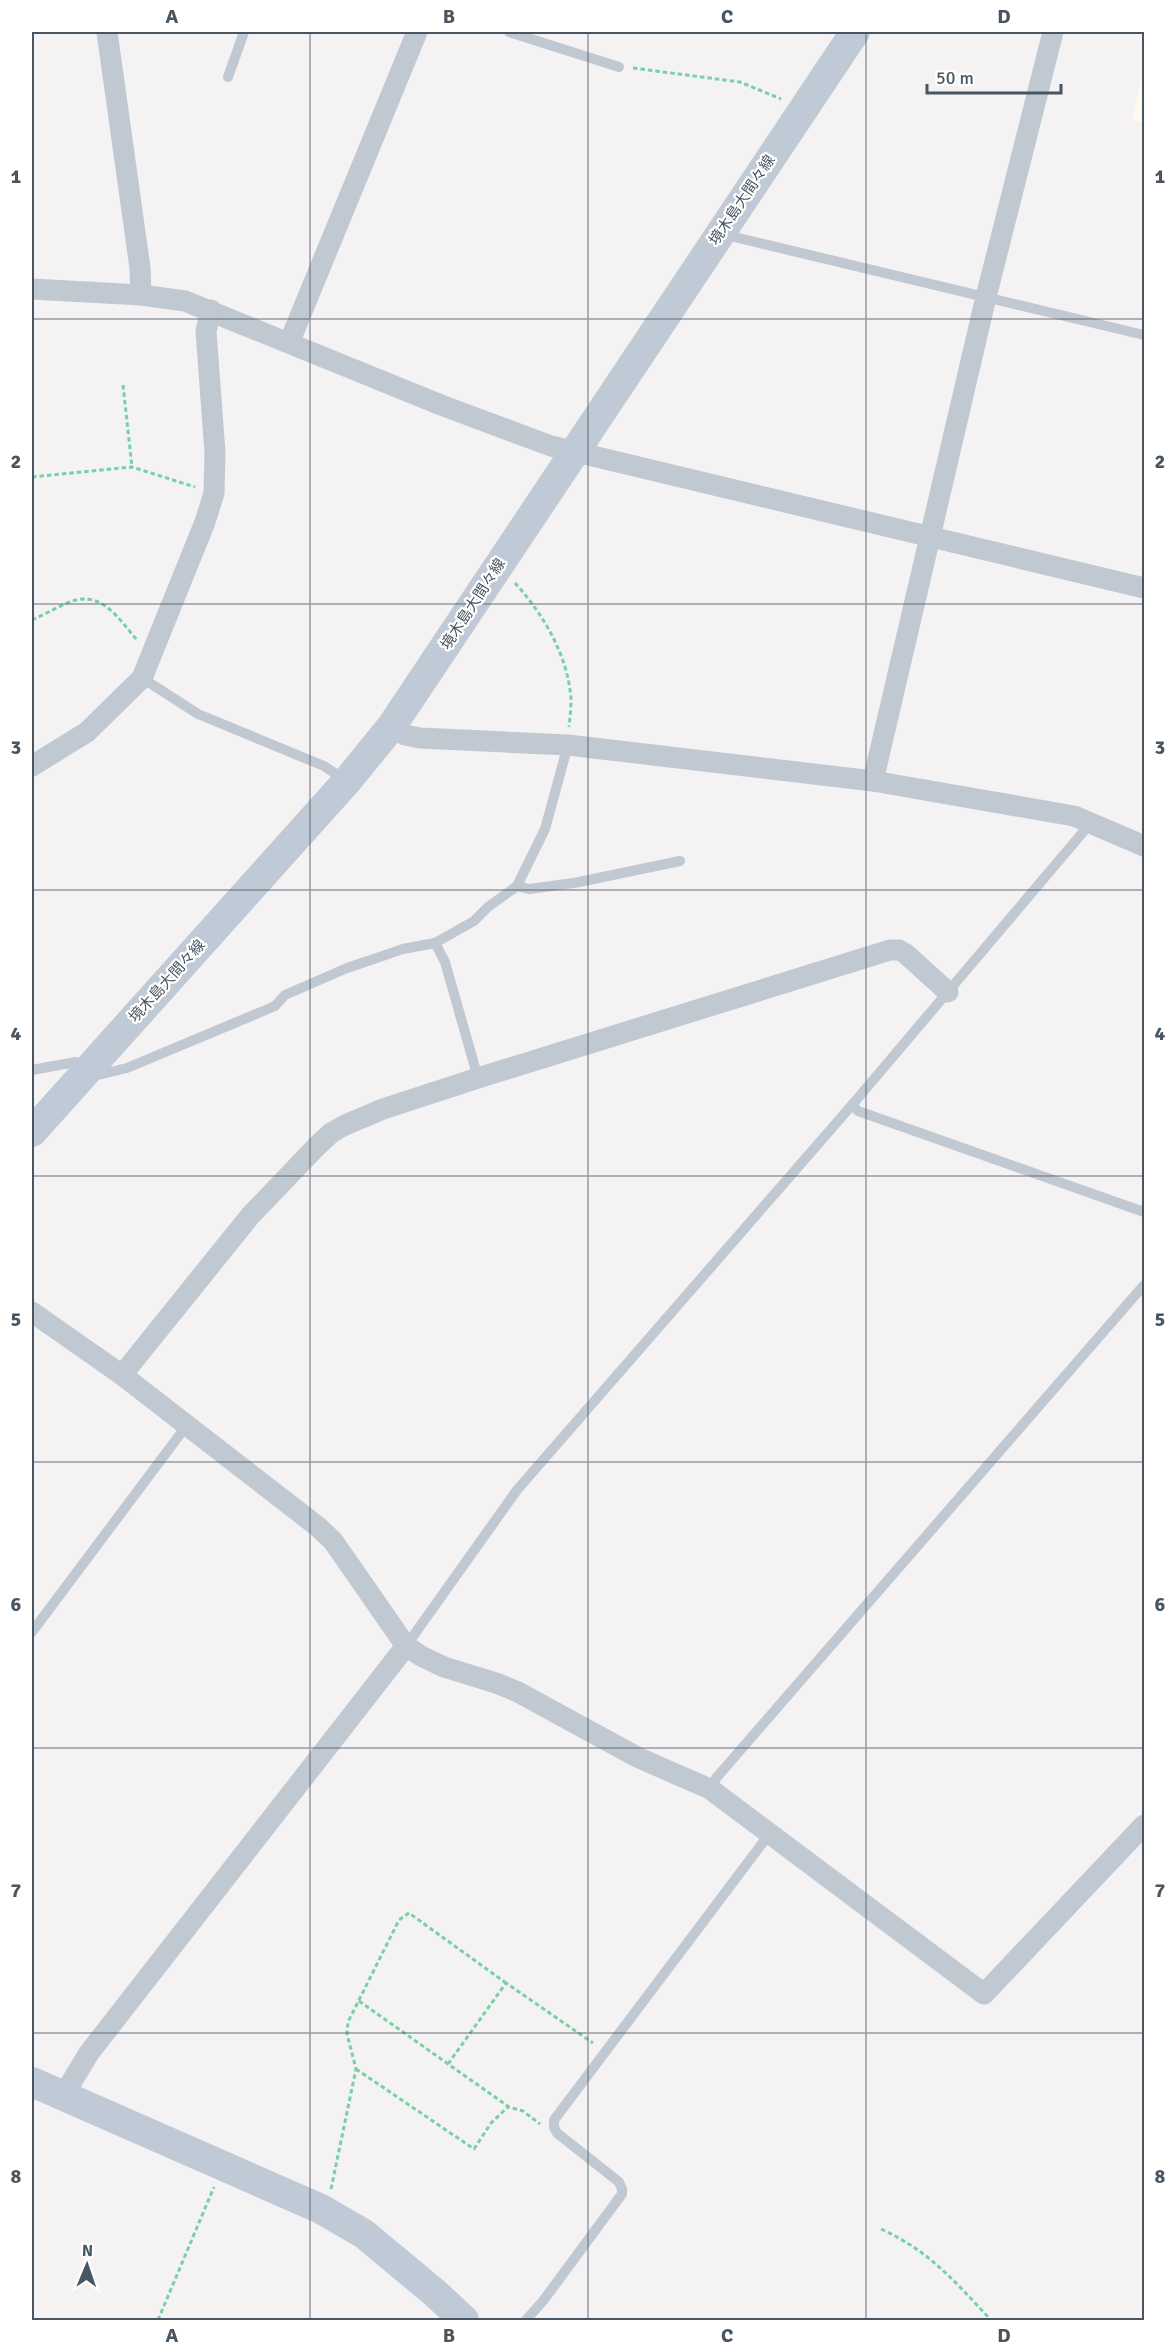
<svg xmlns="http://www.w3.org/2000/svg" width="1176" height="2352" font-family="Signika,'Noto Sans JP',sans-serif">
<rect width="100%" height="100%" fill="#f4f2f2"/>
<path fill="#fdf9ed" d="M1144 66V124L1132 120Z"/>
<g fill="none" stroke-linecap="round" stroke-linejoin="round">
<g stroke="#78d1a5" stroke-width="3" stroke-dasharray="4.5 3" stroke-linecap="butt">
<path d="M633 68 740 82 781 99"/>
<path d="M123 385 132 467"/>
<path d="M32 477 132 467 195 487"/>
<path d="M515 583C544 615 568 656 571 699 571 708 570 718 569 727"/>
<path d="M32 620C43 615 54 609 65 604 100 587 117 617 137 640"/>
<path d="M359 2001 509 2107 523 2111 540 2124"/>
<path d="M448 2064 506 1983 593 2043"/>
<path d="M356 2069 474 2149 491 2123 508 2107"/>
<path d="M331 2189 356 2069 347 2034 348 2022 399 1920 409 1913 506 1983"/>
<path d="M881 2229C931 2252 954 2281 991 2320"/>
<path d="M158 2320 214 2187"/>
</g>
<g stroke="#c0c9d1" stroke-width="10">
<path d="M509 32 619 67"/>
<path d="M228 77 244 32"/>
<path d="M725 232 730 236 1144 335"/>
<path d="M142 678 198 714 324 766 345 780"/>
<path d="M517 886 529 889 574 883 680 861"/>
<path d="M435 943 445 962 478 1078"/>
<path d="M32 1070 76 1062 98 1075 127 1068 275 1006 285 995 347 968 403 949 435 943 474 921 488 907 517 886 545 829 568 745"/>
<path d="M852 1105 858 1111 1144 1212"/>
<path d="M32 1632 187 1425"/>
<path d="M406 1646 517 1490 852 1105 1084 831 1089 820"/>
<path d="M710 1789 717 1777 1144 1285"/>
<path d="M526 2320 543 2301 622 2194V2189L619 2182 557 2133 554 2127V2120L770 1833"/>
</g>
<g stroke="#c0c9d1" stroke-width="21">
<path d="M107 32 140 268 141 295"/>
<path d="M32 289 141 295 185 301 441 405 551 446 1144 588"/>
<path d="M289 343 417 32"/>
<path d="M391 727 405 735 420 738 568 745 873 781 1074 816 1144 846"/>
<path d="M32 766 87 732 142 678 205 522 214 493 215 453 206 331 211 310"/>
<path d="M873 781 986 297 1053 32"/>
<path d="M32 1312 122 1375 317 1526 333 1541 406 1646 421 1656 444 1667 496 1683 518 1692 637 1757 710 1789 984 1994 1144 1825"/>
<path d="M122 1375 250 1216 317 1146 331 1133 345 1125 383 1109 478 1078 890 950H899L906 954 948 992"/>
<path d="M63 2096 89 2053 406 1646"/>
</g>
<g stroke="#c0cad6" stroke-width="30">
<path d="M32 1132 347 781 391 727 855 32"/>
<path d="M32 2082 321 2209 364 2234 435 2293 464 2320"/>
</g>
</g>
<path fill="none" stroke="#495560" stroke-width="1.5" stroke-opacity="0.55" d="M310 32V2320M588 32V2320M866 32V2320M32 319H1144M32 604H1144M32 890H1144M32 1176H1144M32 1462H1144M32 1748H1144M32 2033H1144"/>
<g text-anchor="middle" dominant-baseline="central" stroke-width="4.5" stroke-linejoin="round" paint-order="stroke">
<g font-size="15" fill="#495560" stroke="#fff">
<text transform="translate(742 200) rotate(-56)">境木島大間々線</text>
<text transform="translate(473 604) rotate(-57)">境木島大間々線</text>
<text transform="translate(167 981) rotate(-48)">境木島大間々線</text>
</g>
</g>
<rect width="1176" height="2352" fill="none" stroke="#ffffff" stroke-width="66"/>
<g transform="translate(87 2265) rotate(2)" stroke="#ffffff" stroke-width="4.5" paint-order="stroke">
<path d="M0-4.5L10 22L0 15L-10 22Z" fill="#495560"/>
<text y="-9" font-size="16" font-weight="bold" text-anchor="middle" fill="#495560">N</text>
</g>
<path d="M927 84v9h134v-9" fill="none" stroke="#495560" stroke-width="3"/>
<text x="936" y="84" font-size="18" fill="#495560" stroke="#ffffff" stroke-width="4.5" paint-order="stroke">50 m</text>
<rect x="33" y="33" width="1110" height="2286" fill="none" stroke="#495560" stroke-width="2"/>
<g font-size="20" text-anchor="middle" font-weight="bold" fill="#495560">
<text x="172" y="23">A</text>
<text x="449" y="23">B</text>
<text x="727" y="23">C</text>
<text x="1004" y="23">D</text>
<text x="16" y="183">1</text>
<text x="1160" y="183">1</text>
<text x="16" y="468">2</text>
<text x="1160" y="468">2</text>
<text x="16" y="754">3</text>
<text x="1160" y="754">3</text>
<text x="16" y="1040">4</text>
<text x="1160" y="1040">4</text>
<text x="16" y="1326">5</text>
<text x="1160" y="1326">5</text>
<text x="16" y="1611">6</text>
<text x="1160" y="1611">6</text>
<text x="16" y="1897">7</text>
<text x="1160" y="1897">7</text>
<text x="16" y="2183">8</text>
<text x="1160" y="2183">8</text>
<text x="172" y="2342">A</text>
<text x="449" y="2342">B</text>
<text x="727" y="2342">C</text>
<text x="1004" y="2342">D</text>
</g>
</svg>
